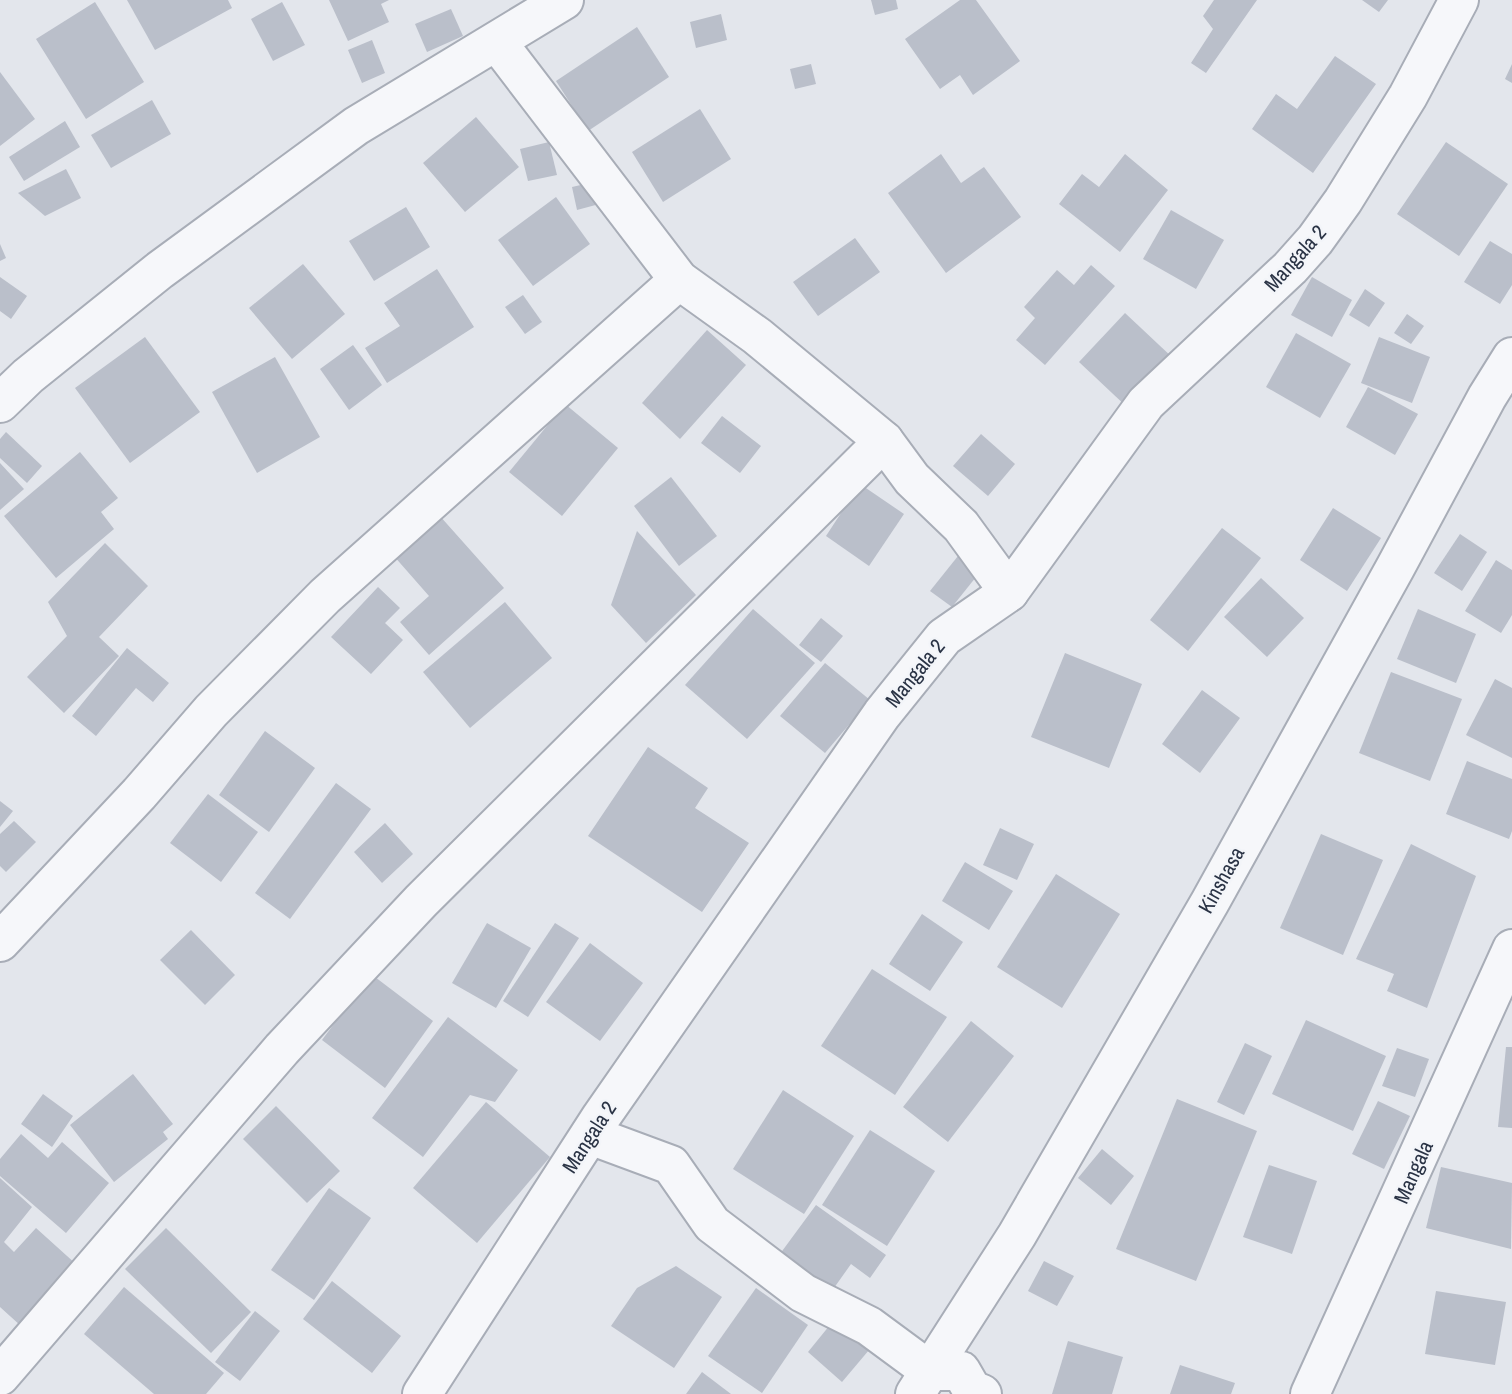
<svg xmlns="http://www.w3.org/2000/svg" width="1512" height="1394" font-family="'Archivo Narrow',sans-serif">
<rect width="100%" height="100%" fill="#e3e6ec"/>
<g fill="#babfca">
<path d="M127 0H228L232 8 155 50Z"/>
<path d="M329 0H389L381 4 389 22 348 41Z"/>
<path d="M871 0H896L898 9 875 15Z"/>
<path d="M960 0H976L1020 61 973 95 960 75 940 89 905 39Z"/>
<path d="M1214 0H1257L1206 73 1191 63 1213 29 1203 16Z"/>
<path d="M1362 0H1388L1379 12Z"/>
<path d="M95 2 144 82 86 119 36 39Z"/>
<path d="M282 2 305 45 273 61 251 19Z"/>
<path d="M451 9 463 36 427 52 415 24Z"/>
<path d="M721 14 727 40 696 48 690 22Z"/>
<path d="M637 27 669 77 588 131 556 81Z"/>
<path d="M372 40 385 73 362 83 348 50Z"/>
<path d="M1335 56 1376 84 1313 173 1252 129 1276 94 1297 109Z"/>
<path d="M811 64 816 84 795 89 790 69Z"/>
<path d="M1512 64V83L1505 79Z"/>
<path d="M0 72 35 119 0 146Z"/>
<path d="M152 100 171 134 111 168 91 135Z"/>
<path d="M700 109 731 159 663 202 632 152Z"/>
<path d="M476 117 519 167 465 212 423 163Z"/>
<path d="M65 121 80 147 24 181 9 157Z"/>
<path d="M549 142 557 175 528 181 520 149Z"/>
<path d="M1446 142 1508 184 1459 256 1397 214Z"/>
<path d="M941 154 961 183 984 167 1021 217 946 273 888 193Z"/>
<path d="M1125 154 1168 190 1120 252 1059 204 1082 174 1099 187Z"/>
<path d="M66 169 81 198 45 216 18 193Z"/>
<path d="M598 181 603 203 577 210 572 187Z"/>
<path d="M556 197 590 244 533 286 498 240Z"/>
<path d="M406 207 430 247 374 281 349 241Z"/>
<path d="M1171 210 1224 240 1196 289 1143 259Z"/>
<path d="M855 238 880 272 818 316 793 282Z"/>
<path d="M1490 241 1512 254V285L1500 304 1464 282Z"/>
<path d="M0 244 6 258 0 261Z"/>
<path d="M303 264 345 314 292 359 249 308Z"/>
<path d="M1091 265 1115 286 1045 365 1016 340 1035 318 1024 307 1057 270 1074 285Z"/>
<path d="M437 269 474 327 387 383 365 348 400 326 384 303Z"/>
<path d="M0 277 27 296 11 319 0 311Z"/>
<path d="M1312 277 1352 300 1332 337 1291 315Z"/>
<path d="M1365 289 1385 303 1369 327 1349 315Z"/>
<path d="M523 295 542 322 525 334 505 307Z"/>
<path d="M1125 313 1174 359 1128 408 1079 362Z"/>
<path d="M1407 314 1424 326 1411 344 1394 333Z"/>
<path d="M707 330 746 365 680 439 642 403Z"/>
<path d="M1296 333 1351 364 1320 418 1266 387Z"/>
<path d="M145 337 200 412 130 463 75 388Z"/>
<path d="M1379 337 1430 357 1412 403 1361 383Z"/>
<path d="M353 345 382 385 349 410 320 369Z"/>
<path d="M275 357 320 437 257 473 212 392Z"/>
<path d="M1368 387 1418 414 1395 455 1346 427Z"/>
<path d="M565 404 618 448 562 516 509 472Z"/>
<path d="M722 416 761 446 740 473 701 443Z"/>
<path d="M6 432 42 466 27 483 0 458V439Z"/>
<path d="M981 434 1015 464 988 496 953 466Z"/>
<path d="M80 452 118 498 101 512 114 529 56 578 4 516Z"/>
<path d="M0 463 24 489 0 510Z"/>
<path d="M671 477 717 536 679 566 634 506Z"/>
<path d="M860 484 904 514 869 566 826 536Z"/>
<path d="M1333 508 1381 538 1347 591 1300 560Z"/>
<path d="M439 515 504 588 429 655 400 622 429 596 393 555Z"/>
<path d="M1222 528 1261 558 1188 651 1150 620Z"/>
<path d="M637 531 696 595 646 643 611 605Z"/>
<path d="M1460 534 1487 552 1462 591 1434 573Z"/>
<path d="M105 543 148 586 99 637 119 656 64 713 27 677 67 636 48 602Z"/>
<path d="M962 551 984 567 952 607 930 591Z"/>
<path d="M1496 560 1512 570V615L1501 633 1465 611Z"/>
<path d="M1261 578 1304 618 1267 657 1224 617Z"/>
<path d="M378 587 400 608 385 623 403 640 371 674 331 637Z"/>
<path d="M505 602 552 658 470 728 423 672Z"/>
<path d="M753 609 815 663 747 739 685 685Z"/>
<path d="M1418 609 1476 634 1456 683 1397 659Z"/>
<path d="M821 618 843 636 821 662 799 645Z"/>
<path d="M127 648 169 683 153 702 136 688 96 736 72 716Z"/>
<path d="M1065 653 1142 684 1109 768 1031 737Z"/>
<path d="M825 663 870 700 825 753 780 716Z"/>
<path d="M1391 672 1462 699 1430 781 1359 753Z"/>
<path d="M1495 679 1512 688V758L1466 735Z"/>
<path d="M1202 690 1240 718 1200 773 1162 744Z"/>
<path d="M265 731 315 768 269 832 219 795Z"/>
<path d="M648 747 708 788 695 808 749 843 702 912 588 836Z"/>
<path d="M1467 761 1512 779V831L1509 839 1446 814Z"/>
<path d="M336 783 371 809 290 919 255 893Z"/>
<path d="M208 794 258 832 221 882 170 843Z"/>
<path d="M0 801 13 811 0 827Z"/>
<path d="M14 821 36 842 6 872 0 866V834Z"/>
<path d="M385 823 413 854 382 883 354 852Z"/>
<path d="M1000 828 1034 844 1017 880 983 865Z"/>
<path d="M1321 834 1383 860 1343 955 1280 928Z"/>
<path d="M1411 844 1476 876 1427 1008 1387 991 1394 974 1356 959Z"/>
<path d="M965 862 1013 891 989 930 942 901Z"/>
<path d="M1056 874 1120 914 1062 1008 997 967Z"/>
<path d="M922 914 963 942 930 991 889 964Z"/>
<path d="M487 923 531 948 496 1008 452 983Z"/>
<path d="M555 923 579 938 528 1017 503 1001Z"/>
<path d="M191 930 235 975 205 1005 160 960Z"/>
<path d="M590 943 643 983 600 1041 546 1002Z"/>
<path d="M872 969 947 1017 895 1095 821 1046Z"/>
<path d="M371 974 433 1021 385 1088 322 1040Z"/>
<path d="M448 1017 518 1070 495 1102 470 1095 423 1157 372 1118Z"/>
<path d="M1306 1020 1386 1056 1353 1131 1272 1094Z"/>
<path d="M971 1021 1014 1056 948 1142 903 1107Z"/>
<path d="M1245 1043 1272 1056 1244 1115 1217 1102Z"/>
<path d="M1506 1047H1512V1128L1498 1127Z"/>
<path d="M1397 1048 1429 1059 1415 1097 1382 1086Z"/>
<path d="M133 1074 173 1124 163 1132 168 1139 114 1182 70 1125Z"/>
<path d="M783 1090 854 1136 804 1214 733 1169Z"/>
<path d="M43 1094 73 1116 52 1147 21 1124Z"/>
<path d="M1177 1099 1257 1131 1196 1281 1116 1249Z"/>
<path d="M1378 1101 1410 1116 1384 1169 1352 1154Z"/>
<path d="M486 1102 550 1157 477 1243 413 1188Z"/>
<path d="M276 1106 340 1171 307 1203 243 1139Z"/>
<path d="M870 1130 935 1171 887 1246 822 1205Z"/>
<path d="M21 1134 48 1158 62 1142 109 1183 66 1233 0 1176V1159Z"/>
<path d="M1102 1149 1134 1176 1111 1205 1078 1178Z"/>
<path d="M1269 1165 1317 1181 1292 1254 1243 1237Z"/>
<path d="M1441 1167 1512 1183 1511 1249 1426 1228Z"/>
<path d="M0 1178 32 1207 4 1242 14 1252 36 1228 77 1265 21 1326 0 1307Z"/>
<path d="M329 1188 371 1218 314 1300 271 1270Z"/>
<path d="M816 1205 886 1255 870 1278 851 1264 829 1295 777 1258Z"/>
<path d="M166 1228 251 1312 211 1353 125 1269Z"/>
<path d="M1044 1261 1074 1276 1057 1306 1028 1291Z"/>
<path d="M676 1266 722 1297 674 1368 611 1326 637 1288Z"/>
<path d="M332 1281 401 1336 372 1373 303 1319Z"/>
<path d="M124 1287 224 1373 206 1394H154L84 1334Z"/>
<path d="M756 1288 808 1325 762 1393 708 1356Z"/>
<path d="M1436 1291 1506 1302 1495 1365 1425 1354Z"/>
<path d="M255 1311 280 1331 240 1381 215 1362Z"/>
<path d="M834 1320 869 1350 842 1382 808 1352Z"/>
<path d="M1068 1341 1123 1357 1112 1394H1052Z"/>
<path d="M1180 1365 1235 1383 1231 1394H1170Z"/>
<path d="M702 1372 731 1394H686Z"/>
</g>
<g fill="none" stroke-linecap="round" stroke-linejoin="round">
<defs>
<g id="street">
<path d="M497 42 679 280 757 336 884 441 912 479 961 526 1009 592"/>
<path d="M0 403 28 376 160 270 356 126 564 0"/>
<path d="M0 942 139 794 211 711 325 596 679 280"/>
<path d="M590 1135 671 1165 712 1224 803 1293 869 1326 930 1371H961L972 1390 982 1394"/>
<path d="M0 1376 282 1049 421 901 884 441"/>
<path d="M422 1394 601 1117 882 714 944 637 1009 592 1146 403 1290 268 1315 240 1343 201 1408 96 1459 0"/>
<path d="M915 1394 1017 1235 1210 902 1395 568 1487 397 1512 357"/>
<path d="M1310 1394 1512 949"/>
</g>
</defs>
<use href="#street" stroke="#a8adb7" stroke-width="42"/>
<use href="#street" stroke="#f6f7fa" stroke-width="38"/>
</g>
<g text-anchor="middle" dominant-baseline="central" stroke-width="5" stroke-linejoin="round" paint-order="stroke">
<g font-size="21" fill="#2a3345" stroke="#f3f5f9">
<text transform="translate(1295 258) rotate(-48)">Mangala 2</text>
<text transform="translate(915 673) rotate(-51)">Mangala 2</text>
<text transform="translate(1221 880) rotate(-61)">Kinshasa</text>
<text transform="translate(589 1137) rotate(-57)">Mangala 2</text>
<text transform="translate(1413 1172) rotate(-66)">Mangala</text>
</g>
</g>
</svg>
